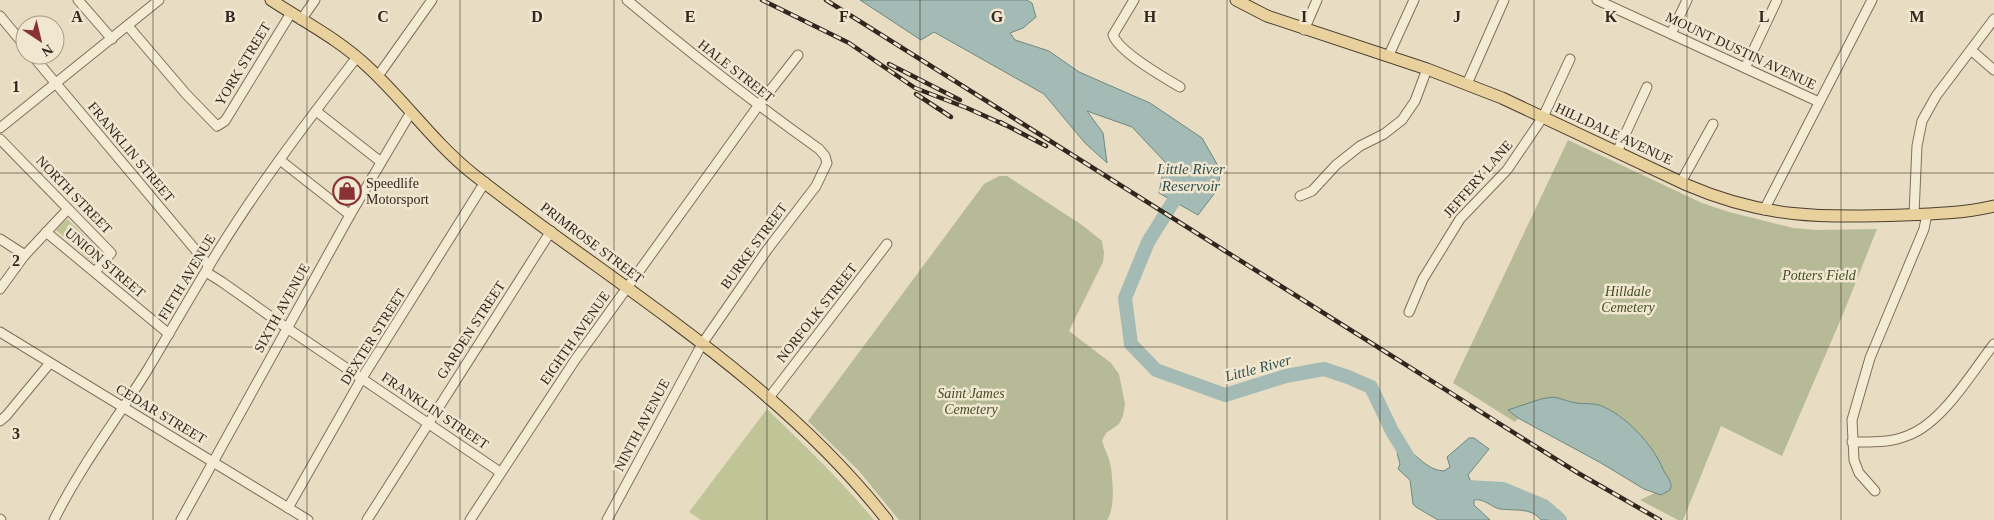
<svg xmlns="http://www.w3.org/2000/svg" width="1994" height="520" font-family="Georgia,serif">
<rect width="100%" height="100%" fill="#e8ddc2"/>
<g fill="#c0c598">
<path d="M67 219 102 252 93 263 56 230Z"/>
<path d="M767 409C804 445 841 480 874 520H701L689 512Z"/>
</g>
<g fill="#b6ba96">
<path d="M1568 140 1702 203 1729 212 1793 228 1818 230 1877 229 1843 314 1782 456 1721 426 1683 520H1678L1640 500 1665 488 1523 412 1515 422 1453 383Z"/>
<path d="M999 176H1007L1082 225 1102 241 1104 253 1103 262 1069 331 1111 363 1119 374 1125 404 1123 416 1119 424 1106 433 1102 441C1105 450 1110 459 1111 468 1113 482 1115 509 1107 520H899L859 471 808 421 984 184Z"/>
</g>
<g fill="#a4bbb5" stroke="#6c8881">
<path d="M860 0H1027L1032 3 1036 17 1023 28 1010 33 1015 40 1049 51 1079 72 1150 103 1202 138 1221 171 1217 190 1198 215 1159 193 1165 162 1132 127 1087 111 1103 133 1107 163 1085 143 1044 94 934 32 921 40Z"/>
<path d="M1553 397C1561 398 1568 402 1576 403 1583 404 1591 403 1599 405 1625 414 1653 445 1663 469 1666 476 1674 483 1670 490L1661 495 1644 489 1601 463 1518 418 1508 410 1541 399Z"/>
<path d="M1469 438H1474L1489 449 1468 475 1470 480 1493 491 1528 497 1560 511 1563 518 1566 520H1541C1531 507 1514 511 1500 509 1491 507 1484 498 1474 500V505L1490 520H1438L1416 507 1413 504 1410 480 1398 469 1400 464 1397 453 1402 448C1419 454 1425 470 1444 471L1450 467 1447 457Z"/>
</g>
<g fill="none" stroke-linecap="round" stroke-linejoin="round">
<g stroke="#a4bbb5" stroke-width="14">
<path d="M1183 186 1148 242 1125 298 1131 344 1156 370 1225 395 1286 376 1324 369 1348 377 1371 387 1392 431 1411 462"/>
<path d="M1467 487 1503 489 1544 506 1560 520"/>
</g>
<defs>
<g id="minor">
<path d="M78 0 112 39"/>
<path d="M1134 0 1113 35C1119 52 1163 77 1180 87"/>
<path d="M1597 0 1819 102"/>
<path d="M0 16 25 46"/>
<path d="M301 20 315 0"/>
<path d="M128 26 186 94 217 126 225 121 291 13"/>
<path d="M1304 30 1317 0"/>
<path d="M1671 34 1687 0"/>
<path d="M1971 50 1994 70"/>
<path d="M32 55 209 266"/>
<path d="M1388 57 1414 0"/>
<path d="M1745 68 1777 0"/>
<path d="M378 76 432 0"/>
<path d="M1467 84 1504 0"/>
<path d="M316 111 381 162"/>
<path d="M0 128 159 0"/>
<path d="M0 139 111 253 95 272"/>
<path d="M1617 152 1647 87"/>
<path d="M280 160 350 215"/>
<path d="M1681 182 1713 124"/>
<path d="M1300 196 1312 191 1336 165 1360 146 1384 134 1402 120 1415 101 1427 69"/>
<path d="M1764 210 1872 0"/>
<path d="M1914 214 1917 146 1922 121 1936 96 1994 19"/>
<path d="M46 232 169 334"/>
<path d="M0 239 25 255"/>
<path d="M206 272 222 282 287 328 500 472"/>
<path d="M0 289 24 256 68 209"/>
<path d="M1409 312 1423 279 1460 219 1507 170 1543 117 1570 59"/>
<path d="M0 332 308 520"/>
<path d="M768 399 887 244"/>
<path d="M0 421 6 416 50 363"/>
<path d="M1852 442C1872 442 1891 443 1909 435 1943 422 1972 372 1994 344"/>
<path d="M1875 491 1859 473 1854 460 1852 420 1870 358 1924 229 1927 214"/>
<path d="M288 508 362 378 485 182"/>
<path d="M0 519 1 520"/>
<path d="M54 520C80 467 117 419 148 369 172 329 195 288 220 248 261 182 309 119 357 57"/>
<path d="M181 520 350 215 411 112"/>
<path d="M367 520 551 231"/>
<path d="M470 520 575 360 758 106 798 55"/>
<path d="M607 520 702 344 767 250 816 186 827 163 825 156 819 149C753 102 689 52 627 0"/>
</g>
<g id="major">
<path d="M271 0C303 21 340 40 368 67 405 101 434 143 473 174 614 285 775 377 887 520"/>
<path d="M1236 0 1267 16 1427 69 1502 98 1687 185C1763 218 1822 218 1903 215 1934 214 1964 213 1994 206"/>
</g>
</defs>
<use href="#minor" stroke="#806f5b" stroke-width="11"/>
<use href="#major" stroke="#4e3e2f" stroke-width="13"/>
<use href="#minor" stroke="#f4ebd4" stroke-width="9"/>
<use href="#major" stroke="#e8d19d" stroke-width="11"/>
<defs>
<g id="rail">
<path d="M762 0 849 43 915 88 967 108 1005 125"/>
<path d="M826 0 1578 473 1660 520"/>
<path d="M889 64 960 100"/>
<path d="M916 94 951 117"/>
<path d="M1000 122 1046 146"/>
</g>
</defs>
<use href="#rail" stroke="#32271e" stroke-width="4.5"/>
<use href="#rail" stroke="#f1e7d1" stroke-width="2.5" stroke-dasharray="8" stroke-linecap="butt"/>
</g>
<path fill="none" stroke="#32271e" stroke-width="1" stroke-opacity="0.55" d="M153 0V520M307 0V520M460 0V520M614 0V520M767 0V520M920 0V520M1074 0V520M1227 0V520M1380 0V520M1534 0V520M1687 0V520M1841 0V520M0 173H1994M0 347H1994"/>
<defs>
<symbol id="shop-ring" viewBox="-11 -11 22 22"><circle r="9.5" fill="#f1e7d1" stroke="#883233" stroke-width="1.5"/><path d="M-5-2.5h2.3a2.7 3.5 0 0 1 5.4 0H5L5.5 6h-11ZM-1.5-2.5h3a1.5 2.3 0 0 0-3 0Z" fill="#883233"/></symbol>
</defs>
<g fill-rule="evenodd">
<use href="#shop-ring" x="331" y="175" width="32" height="32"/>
</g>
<g text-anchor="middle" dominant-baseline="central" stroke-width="5" stroke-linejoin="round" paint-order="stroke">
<g font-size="14" fill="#32271e" stroke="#f1e7d1">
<text transform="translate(1741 51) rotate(25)">MOUNT DUSTIN AVENUE</text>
<text transform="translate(243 64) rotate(-59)">YORK STREET</text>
<text transform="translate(736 71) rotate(38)">HALE STREET</text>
<text transform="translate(1614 134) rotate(25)">HILLDALE AVENUE</text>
<text transform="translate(131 152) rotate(50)">FRANKLIN STREET</text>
<text transform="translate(1478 179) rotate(-49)">JEFFERY LANE</text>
<text transform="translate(74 195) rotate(46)">NORTH STREET</text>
<text transform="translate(592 243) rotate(37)">PRIMROSE STREET</text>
<text transform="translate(754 246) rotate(-54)">BURKE STREET</text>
<text transform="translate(105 263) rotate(40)">UNION STREET</text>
<text transform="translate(187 277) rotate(-59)">FIFTH AVENUE</text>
<text transform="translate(282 308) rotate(-61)">SIXTH AVENUE</text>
<text transform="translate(817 313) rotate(-52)">NORFOLK STREET</text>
<text transform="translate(471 330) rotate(-57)">GARDEN STREET</text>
<text transform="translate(373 337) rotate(-58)">DEXTER STREET</text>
<text transform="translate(575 338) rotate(-55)">EIGHTH AVENUE</text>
<text transform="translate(435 411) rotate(34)">FRANKLIN STREET</text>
<text transform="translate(161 414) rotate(31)">CEDAR STREET</text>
<text transform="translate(642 425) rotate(-62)">NINTH AVENUE</text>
</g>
<g font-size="14" fill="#32271e" stroke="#f1e7d1" text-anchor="start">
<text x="366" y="183">Speedlife<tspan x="366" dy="16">Motorsport</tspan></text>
</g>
<g font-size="14" font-style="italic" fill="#424c27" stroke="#f1e7d1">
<text x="1819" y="275">Potters Field</text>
<text x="1628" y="291">Hilldale<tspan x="1628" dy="16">Cemetery</tspan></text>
<text x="971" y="393">Saint James<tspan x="971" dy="16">Cemetery</tspan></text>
</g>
<g font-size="15" font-style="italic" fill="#2f504e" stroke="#f1e7d1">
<text x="1191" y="169">Little River<tspan x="1191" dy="17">Reservoir</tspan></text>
<text transform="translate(1258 368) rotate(-15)">Little River</text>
</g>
</g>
<g font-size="16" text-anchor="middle" font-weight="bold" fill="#32271e" stroke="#f1e7d1" stroke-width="5" stroke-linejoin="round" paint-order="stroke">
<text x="77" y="22">A</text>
<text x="230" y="22">B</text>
<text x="383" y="22">C</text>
<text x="537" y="22">D</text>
<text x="690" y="22">E</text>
<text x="844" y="22">F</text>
<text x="997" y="22">G</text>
<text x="1150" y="22">H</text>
<text x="1304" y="22">I</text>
<text x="1457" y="22">J</text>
<text x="1611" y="22">K</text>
<text x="1764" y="22">L</text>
<text x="1917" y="22">M</text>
<text x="16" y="92">1</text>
<text x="16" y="266">2</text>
<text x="16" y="439">3</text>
</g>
<g transform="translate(40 40) rotate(145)"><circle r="24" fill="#f1e7d1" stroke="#a59a89"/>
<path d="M0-4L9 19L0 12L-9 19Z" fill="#883233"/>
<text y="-8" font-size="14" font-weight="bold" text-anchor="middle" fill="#32271e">N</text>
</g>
</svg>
